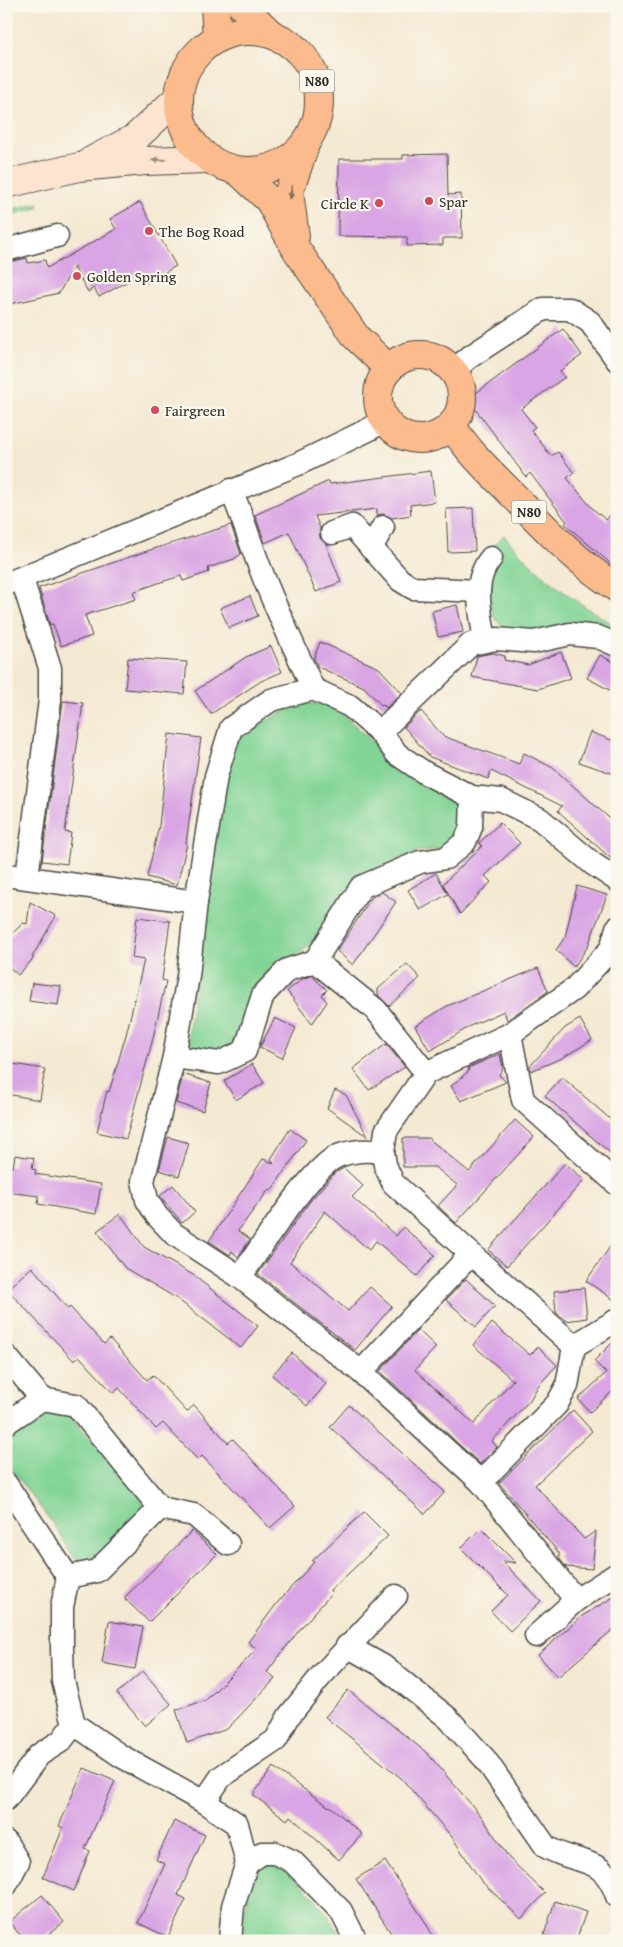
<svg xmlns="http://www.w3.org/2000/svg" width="623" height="1947" font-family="'Gentium Book Plus',serif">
<rect width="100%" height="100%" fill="#fbf7ec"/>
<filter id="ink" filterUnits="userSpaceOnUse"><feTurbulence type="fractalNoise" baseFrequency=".02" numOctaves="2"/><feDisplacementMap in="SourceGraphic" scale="10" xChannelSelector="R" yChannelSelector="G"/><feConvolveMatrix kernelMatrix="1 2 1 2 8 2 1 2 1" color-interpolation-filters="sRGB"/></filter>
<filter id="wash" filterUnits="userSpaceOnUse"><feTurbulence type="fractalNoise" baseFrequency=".0096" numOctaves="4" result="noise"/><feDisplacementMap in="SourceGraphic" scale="20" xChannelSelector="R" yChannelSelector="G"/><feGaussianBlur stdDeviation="1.12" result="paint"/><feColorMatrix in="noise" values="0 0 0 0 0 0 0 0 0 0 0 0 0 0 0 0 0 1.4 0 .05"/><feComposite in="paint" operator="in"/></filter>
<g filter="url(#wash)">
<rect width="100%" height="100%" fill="#f4e9d2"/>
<g fill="#82d496" stroke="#568060">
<path d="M38 203V208L6 216V210Z"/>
<path d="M504 535C533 571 576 604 617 626V638C604 632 588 623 574 622 564 622 557 629 548 630 480 644 489 598 488 551Z"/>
<path d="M298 703 333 705 400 768 459 802 463 815 462 828 455 839 443 849 420 851 360 875 309 946 284 966 225 1054H199L188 1046 189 1028 222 777 235 739Z"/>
<path d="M51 1409 68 1414 138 1490 143 1504V1511L92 1559 80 1560 74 1557 53 1524 6 1462V1440L9 1436Z"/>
<path d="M270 1865C299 1871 330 1916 344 1941H235L255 1871 262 1866Z"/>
</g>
<g id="blocks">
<g fill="#d9a5e4">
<path d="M447 154 448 195 461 194 462 238H443V245L407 246V237L338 236 339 159H403V155Z"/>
<path d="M140 202 176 266 146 283 141 274 99 297 94 288 88 292 74 267 59 293 6 305V263L27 258 28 263 45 260 47 268 116 229 110 219Z"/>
<path d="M563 329 582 355 560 371 565 377 521 409 535 427 531 430 551 456 558 452 574 473 567 478 592 508 606 520 617 507V569L565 524 567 522 530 473 526 477 468 399Z"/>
<path d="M431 471 435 502 410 505 411 515 392 518 383 514 377 515V509L315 516 320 528V538L326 544 341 582 316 592 289 532 265 543 255 515 329 481 330 484Z"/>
<path d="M473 508 475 551 448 552 446 509Z"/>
<path d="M231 525 241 554 234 559 208 568 209 572 183 581 181 576 161 582 133 592 136 599 85 615 92 636 61 646 53 624 50 625 39 588 150 550Z"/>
<path d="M250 596 258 616 229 628 220 608Z"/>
<path d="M457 605 463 632 438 637 432 611Z"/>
<path d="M320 642 379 668 402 693 386 708 384 705 382 706 364 687 318 667 314 658Z"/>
<path d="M271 646 282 672 261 681 211 714 195 691 246 657Z"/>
<path d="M561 652 571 678 538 689 472 677 477 656 493 653 505 656 504 660 528 665Z"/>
<path d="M600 655 617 664V694L587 678Z"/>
<path d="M128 658 187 662 184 694 125 689Z"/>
<path d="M63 701 83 703 65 832 71 833 67 864 42 861Z"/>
<path d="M421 711 443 736 519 764 524 753 553 768 617 825V864L558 811 562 806 491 771 488 779 430 757 404 727Z"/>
<path d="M590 732 617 742V775L579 762Z"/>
<path d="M169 734 201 738 186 843 187 844 177 885 147 877 159 826Z"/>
<path d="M500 823 520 843 485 876 491 882 460 914 443 884 482 846 479 843Z"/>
<path d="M436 873 448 894 420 910 408 890Z"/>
<path d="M577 886 607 895 588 946 574 967 556 950 565 937Z"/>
<path d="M382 892 396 902 353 965 337 951 372 897Z"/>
<path d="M30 902 56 916 32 957 34 958 18 975 6 964V940L23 923 27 924Z"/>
<path d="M137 917 170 921 162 980 166 981 152 1042 126 1139 97 1132 107 1091 109 1092 126 1035 144 960 132 958Z"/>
<path d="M407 964 420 978 389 1006 378 995V989Z"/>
<path d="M538 968 548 991 507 1020 504 1011 472 1025 430 1051 415 1026 447 1006Z"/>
<path d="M312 976 327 990 322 995 327 1002 312 1024 287 991 304 978Z"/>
<path d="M32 983 61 986 58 1005 29 1001Z"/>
<path d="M275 1018 296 1028 282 1058 260 1047Z"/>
<path d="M580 1019 592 1040 562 1058 531 1071 530 1066 565 1028Z"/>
<path d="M386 1044 405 1067 369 1090 353 1069Z"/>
<path d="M500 1054 503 1068 499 1075 506 1082 461 1101 451 1086 469 1071 468 1068Z"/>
<path d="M6 1063 45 1069 40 1100 6 1094Z"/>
<path d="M252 1064 264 1083 236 1100 224 1081Z"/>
<path d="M183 1074 211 1083 203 1111 176 1103Z"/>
<path d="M562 1077 617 1125V1159L545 1096Z"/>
<path d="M335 1090 346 1095 368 1137 327 1108Z"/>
<path d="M515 1120 534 1137 456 1223 438 1206 457 1185 435 1167H403V1138H428L469 1172Z"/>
<path d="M290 1129 306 1140 271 1191 269 1189 238 1231 250 1239 238 1257 232 1251 230 1255 209 1241 263 1159 274 1163 271 1159Z"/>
<path d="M168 1137 189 1143 179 1176 159 1170Z"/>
<path d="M15 1155 34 1158 32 1169 36 1170 35 1174 101 1184 96 1214 38 1204 39 1196 6 1192V1166L13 1167Z"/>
<path d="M565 1163 584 1180 507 1266 488 1250Z"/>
<path d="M344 1168 363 1186 352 1197 396 1236 403 1227 435 1255 417 1276 376 1241 369 1250 325 1211 290 1262 348 1311 370 1287 392 1306 355 1350 258 1274 311 1200 335 1173Z"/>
<path d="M173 1185 195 1212 182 1223 160 1196Z"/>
<path d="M120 1214 144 1247 193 1275 258 1326 241 1348 176 1298 125 1268 97 1231Z"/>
<path d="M617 1237V1302L586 1281Z"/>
<path d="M32 1267 68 1309 70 1307 104 1344 110 1339 147 1380 153 1375 187 1412 194 1405 228 1443 233 1439 295 1506 270 1528 202 1456 198 1460 163 1423 156 1429 119 1388 113 1393 79 1356 74 1361 7 1289Z"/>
<path d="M466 1279 495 1306 476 1327 446 1300Z"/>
<path d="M584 1288 587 1318 566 1321 556 1312 554 1291Z"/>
<path d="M492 1323 530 1355 538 1347 557 1365 538 1386 530 1400 492 1441 497 1447 480 1464 380 1371 418 1330 436 1347 415 1370 474 1424 513 1380 473 1345Z"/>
<path d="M617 1338V1387L590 1412 578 1399 606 1373 594 1361Z"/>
<path d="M292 1353 326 1384 307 1406 272 1375Z"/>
<path d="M349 1405 445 1492 425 1514 330 1427Z"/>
<path d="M573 1410 592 1431 535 1485 584 1539 596 1531 592 1569 566 1567 559 1558V1553L499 1483Z"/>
<path d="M364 1512 388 1536 330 1591 332 1593 300 1629 267 1672 275 1679 227 1729 187 1743 176 1710 206 1700 257 1649 248 1642 278 1602 314 1562 312 1561Z"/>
<path d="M481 1528 516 1563 502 1561 541 1601 510 1631 491 1611 508 1595 461 1548Z"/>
<path d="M192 1531 217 1554 149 1622 124 1598Z"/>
<path d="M617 1595V1626L558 1677 538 1655 582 1616Z"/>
<path d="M109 1621 143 1627 135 1669 102 1663Z"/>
<path d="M143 1671 171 1704 145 1726 117 1693Z"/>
<path d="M348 1690 427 1753 482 1817 509 1858 545 1893 521 1919 481 1881 452 1837 401 1778 325 1717Z"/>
<path d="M273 1767 329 1807 330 1806 362 1834 339 1860 290 1816 287 1820 253 1795Z"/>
<path d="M84 1768 115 1781 85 1849 90 1851 74 1891 43 1877 63 1828 59 1826Z"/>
<path d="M174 1821 205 1835 178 1895 186 1899 168 1937 138 1923 165 1864 156 1860Z"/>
<path d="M385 1861 424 1920 436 1941H396L368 1897 356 1879Z"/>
<path d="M42 1895 64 1922 40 1941H25L9 1922Z"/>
<path d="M555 1901 586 1912 576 1941H560L544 1935Z"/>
</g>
</g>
</g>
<g filter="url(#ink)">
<use href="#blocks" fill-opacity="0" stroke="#494844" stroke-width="1"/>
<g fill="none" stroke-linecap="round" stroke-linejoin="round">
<defs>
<g id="street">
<path d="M6 250 57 236"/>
<path d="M454 371 468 358 543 309H570L590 322 617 360"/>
<path d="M231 490C243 517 251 546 262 573 277 612 296 650 313 689L271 700 231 728 216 776 196 902 188 976 174 1057 143 1181 147 1200 157 1216 174 1234 240 1277 361 1372 481 1482 576 1600"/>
<path d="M332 533 352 526 400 580 413 588 479 591"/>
<path d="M371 548 383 527"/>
<path d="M22 579 50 668V700L27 877"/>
<path d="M6 584 298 464 370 429 384 419"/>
<path d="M485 641C481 613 471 582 491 558"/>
<path d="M313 689 350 706 380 732 397 754 425 773 472 797 501 800 540 819 593 864 617 880"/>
<path d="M380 732 471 644 496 639 534 642 570 634 598 637 617 645"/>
<path d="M6 875 196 902"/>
<path d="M315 961 376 1010 426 1073"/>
<path d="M510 1034 523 1100 617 1184"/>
<path d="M174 1057 219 1063 245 1051 263 995 287 970 315 961 361 887 420 862 446 858 465 842 471 827 472 797"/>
<path d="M383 1152 385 1165 393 1183 471 1254"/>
<path d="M240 1277C259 1251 312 1166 338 1156 354 1150 367 1150 383 1152L386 1131 426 1073 510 1034 574 989 611 949 617 928"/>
<path d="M6 1356 42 1399 76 1405 160 1508 97 1571 68 1577 62 1607V1648L63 1681 74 1724 121 1756 204 1802 237 1824 247 1863 233 1906 230 1941"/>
<path d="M361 1372 471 1254 574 1346"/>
<path d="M6 1423 42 1399"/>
<path d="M481 1482 557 1404 567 1386 574 1346 617 1320"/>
<path d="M6 1484 68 1577"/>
<path d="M160 1508 194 1515 228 1544"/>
<path d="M536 1636 576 1600 617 1574"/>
<path d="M347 1646 383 1666 448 1718 485 1759 546 1847C579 1866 603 1854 617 1896"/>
<path d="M6 1799 39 1755 61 1741 74 1724"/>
<path d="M204 1802 221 1777 276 1740 289 1716 321 1676 396 1596"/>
<path d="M6 1842 18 1862 6 1885"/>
<path d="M247 1863 262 1853H275L292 1861 341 1911 356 1941"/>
</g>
<g id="secondary">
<path d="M91 161 135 138 178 98"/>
<path d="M6 184 79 167 145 161 207 159"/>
</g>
<g id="primary">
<path d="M215 6 217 38"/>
<path d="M242 6 271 34"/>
<circle cx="249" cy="101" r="70"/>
<path d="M239 172 269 200 296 249 356 337 389 369"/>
<path d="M295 236 289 192 305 145"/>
<circle cx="420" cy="397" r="42"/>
<path d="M452 426C469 453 493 475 516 498 547 530 578 563 617 588"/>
</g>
</defs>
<use href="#street" stroke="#494844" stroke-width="25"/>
<use href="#secondary" stroke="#494844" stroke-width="30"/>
<use href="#primary" stroke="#494844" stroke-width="30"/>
<use href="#street" stroke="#fff" stroke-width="22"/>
<use href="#secondary" stroke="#fde4d1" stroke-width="28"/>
<use href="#primary" stroke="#fbbb8d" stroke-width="28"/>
</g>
<defs><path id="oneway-solid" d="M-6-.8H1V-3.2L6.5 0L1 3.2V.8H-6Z" transform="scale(1.25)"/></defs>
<use fill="#94887e" href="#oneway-solid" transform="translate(159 160) rotate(178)"/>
<use fill="#896c57" href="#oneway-solid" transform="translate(291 192) rotate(97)"/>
</g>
<g fill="#d1495b" stroke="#fbf7ec" stroke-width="2">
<circle cx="429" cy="201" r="5"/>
<circle cx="379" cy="203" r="5"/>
<circle cx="149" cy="231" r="5"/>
<circle cx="77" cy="276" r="5"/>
<circle cx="155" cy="410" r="5"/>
</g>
<g text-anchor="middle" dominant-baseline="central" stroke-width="4.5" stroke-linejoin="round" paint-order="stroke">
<g fill="#fbf7ec" stroke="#696865" stroke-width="1">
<rect x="299.5" y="69.5" width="35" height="23" rx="4"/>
<rect x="511.5" y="500.5" width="35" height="23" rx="4"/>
</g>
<g font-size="14" font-weight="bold" fill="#2b2b2b">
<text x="317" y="81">N80</text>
<text x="529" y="512">N80</text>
</g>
<g font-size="15" fill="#2b2b2b" stroke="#fbf7ec" text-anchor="start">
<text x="439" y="201">Spar</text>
<text x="369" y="203" text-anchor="end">Circle K</text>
<text x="159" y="231">The Bog Road</text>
<text x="87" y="276">Golden Spring</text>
<text x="165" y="410">Fairgreen</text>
</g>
</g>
<rect width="623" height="1947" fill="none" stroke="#fbf7ec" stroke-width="25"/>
</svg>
